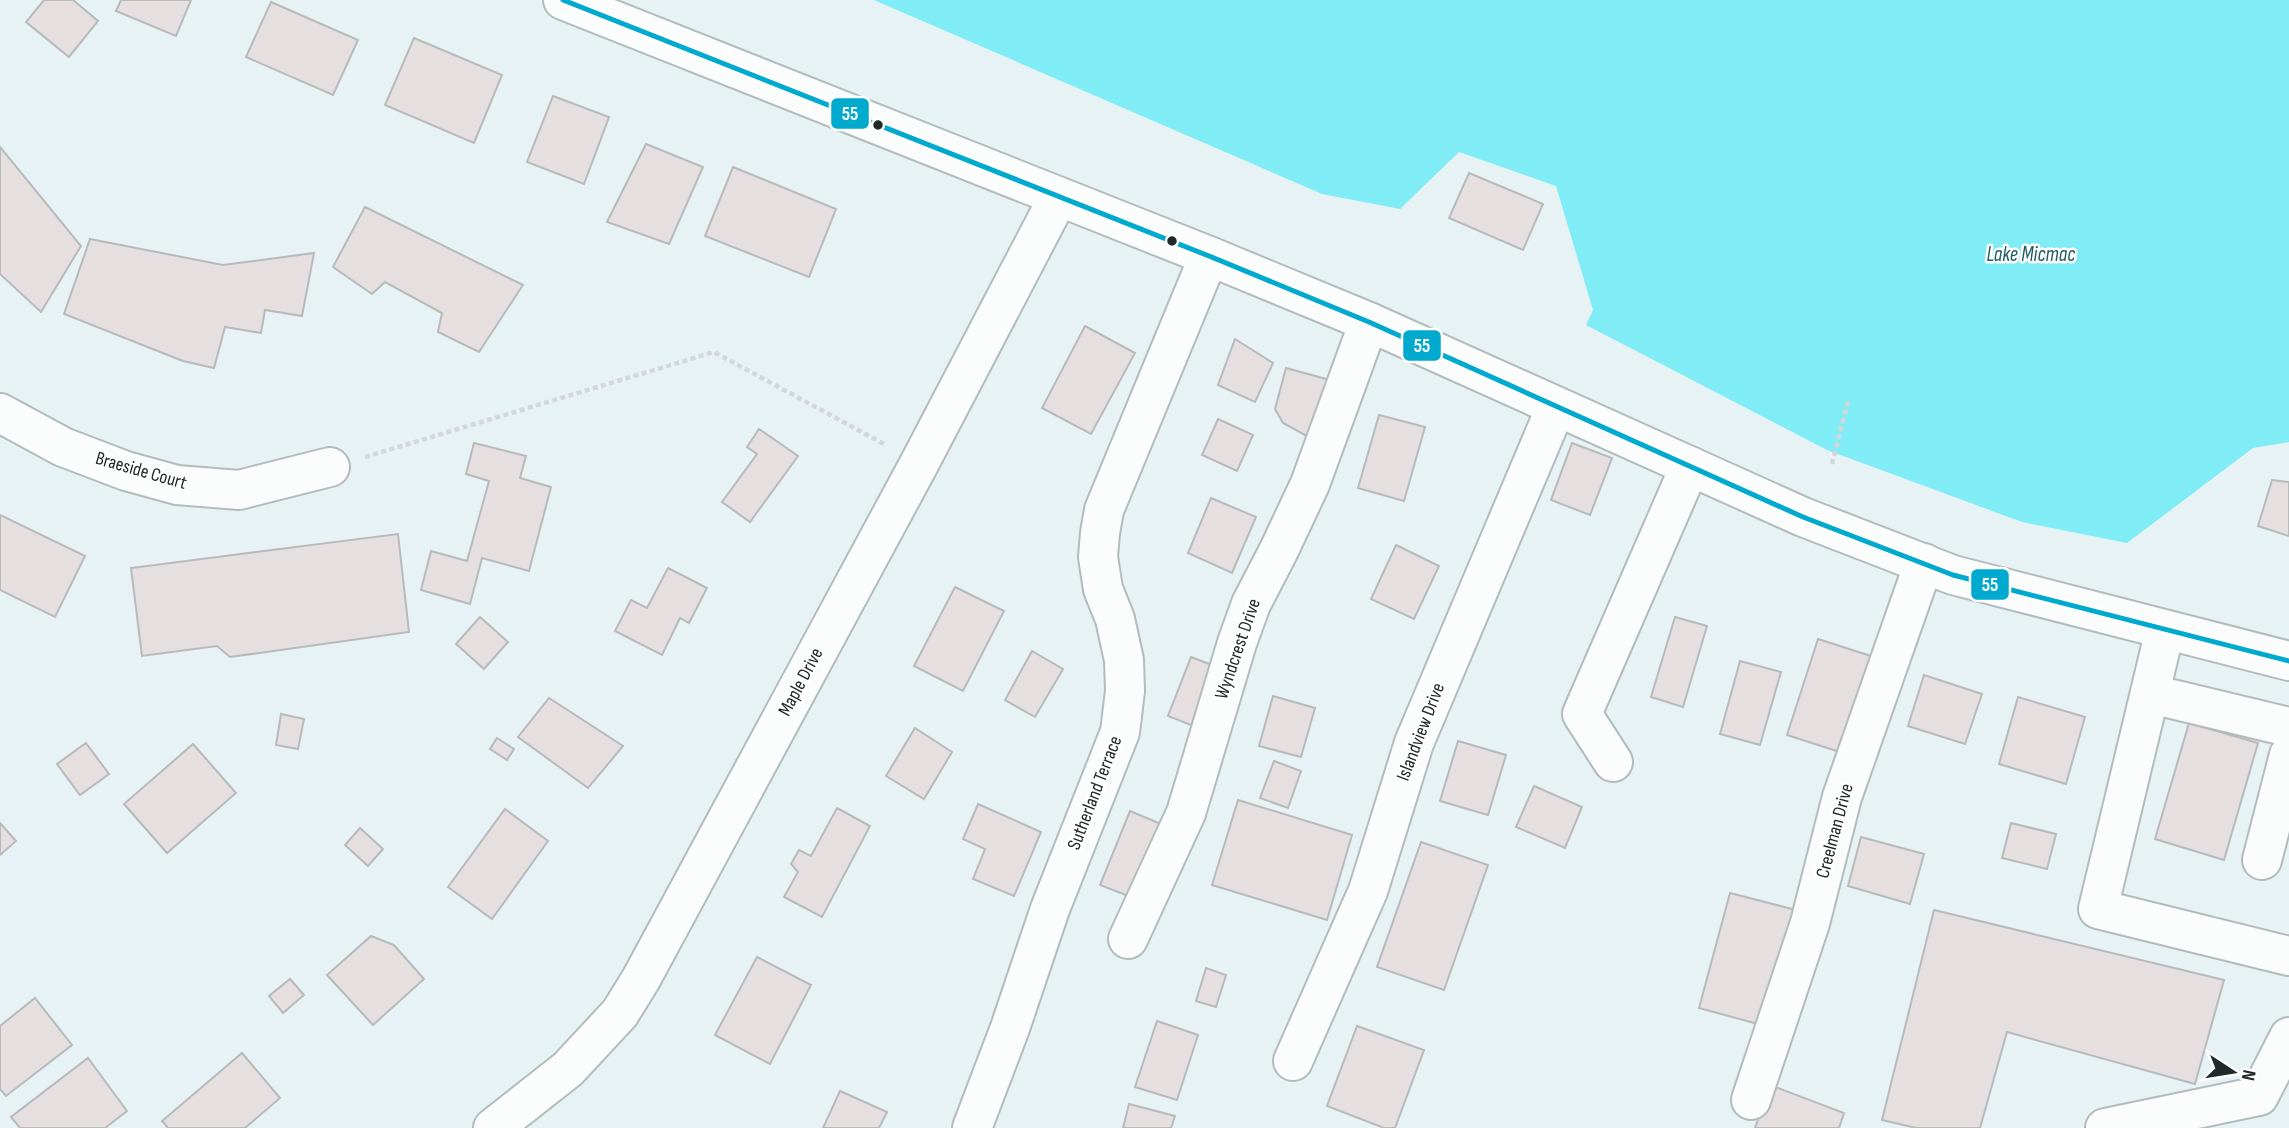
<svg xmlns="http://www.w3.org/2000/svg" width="2289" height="1128" font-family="'Sofia Sans Condensed',sans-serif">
<rect width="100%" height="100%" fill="#e6f2f3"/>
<path fill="#80ecf5" d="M874 0H2289V442L2253 448 2127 543 2022 522 1827 450 1586 325 1593 310 1556 186 1459 152 1400 209 1322 194Z"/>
<g fill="#e5dfe0" stroke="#b8baba" stroke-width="2">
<path d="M44 0H73L98 21 69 57 26 22Z"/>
<path d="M121 0H191L176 36 116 11Z"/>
<path d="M271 2 358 40 333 95 246 57Z"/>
<path d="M414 38 502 75 474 143 385 105Z"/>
<path d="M553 96 609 117 584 184 527 162Z"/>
<path d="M646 144 703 167 669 244 607 222Z"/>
<path d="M0 147 81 246 41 312 0 274Z"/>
<path d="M733 167 836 209 809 277 705 236Z"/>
<path d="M1469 173 1543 204 1523 250 1449 218Z"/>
<path d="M365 207 523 285 479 352 438 332 442 313 385 282 372 294 333 267Z"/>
<path d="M90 239 223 265 314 253 302 316 265 310 261 333 225 327 214 368 183 361 64 314Z"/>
<path d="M1085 326 1135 353 1091 434 1042 408Z"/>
<path d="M1235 339 1273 363 1255 402 1218 385Z"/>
<path d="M1286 368 1330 380 1314 440 1283 423 1275 409Z"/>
<path d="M1379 415 1425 427 1404 501 1358 488Z"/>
<path d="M1218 419 1253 435 1237 471 1202 455Z"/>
<path d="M759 429 798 456 750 522 722 502 757 454 747 447Z"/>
<path d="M474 443 526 456 520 478 551 487 529 571 482 558 470 604 421 590 431 551 467 561 489 481 466 474Z"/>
<path d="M1572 443 1612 458 1590 515 1551 500Z"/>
<path d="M2272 480 2289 482V536L2258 526Z"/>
<path d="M1211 498 1256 517 1232 573 1188 553Z"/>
<path d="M0 515 85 556 55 617 0 590Z"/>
<path d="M398 534 409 632 230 657 217 646 142 656 131 568Z"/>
<path d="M1396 545 1439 566 1414 619 1371 599Z"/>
<path d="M668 568 707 588 689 623 680 618 662 655 615 631 631 600 647 608Z"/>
<path d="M955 587 1004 611 963 691 914 666Z"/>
<path d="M480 617 508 642 484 669 456 644Z"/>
<path d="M1675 617 1707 626 1683 707 1651 697Z"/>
<path d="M1818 639 1877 658 1846 754 1787 735Z"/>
<path d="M1032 651 1063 669 1035 717 1005 700Z"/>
<path d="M1191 657 1220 668 1196 727 1168 716Z"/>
<path d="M1740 661 1781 672 1760 745 1720 734Z"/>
<path d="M1924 675 1982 694 1965 744 1908 726Z"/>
<path d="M1273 696 1315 708 1301 757 1259 746Z"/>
<path d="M2018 697 2085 717 2066 784 1999 764Z"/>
<path d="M549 698 623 746 588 788 518 737Z"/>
<path d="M281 714 304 719 298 749 276 745Z"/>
<path d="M2189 723 2258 743 2224 860 2155 839Z"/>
<path d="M915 728 952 752 924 799 886 776Z"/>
<path d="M497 738 514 749 507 760 490 749Z"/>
<path d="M1458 741 1506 755 1488 815 1440 801Z"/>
<path d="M86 743 109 774 80 795 57 764Z"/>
<path d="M193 744 236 793 167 853 124 804Z"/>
<path d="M1274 761 1301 771 1288 808 1260 798Z"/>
<path d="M1534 786 1582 807 1565 848 1516 827Z"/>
<path d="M1238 800 1352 835 1327 920 1212 885Z"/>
<path d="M978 804 1041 832 1014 896 973 879 985 849 963 839Z"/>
<path d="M837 808 870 826 822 917 784 897 798 872 791 864 799 850 811 856Z"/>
<path d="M505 809 548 841 492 919 448 887Z"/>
<path d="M1130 811 1161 824 1131 897 1100 885Z"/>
<path d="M0 823 16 841 0 855Z"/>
<path d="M2011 823 2056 834 2047 869 2002 858Z"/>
<path d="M360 828 383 849 368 866 345 845Z"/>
<path d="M1861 837 1924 854 1910 904 1848 886Z"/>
<path d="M1421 842 1488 865 1444 990 1377 967Z"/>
<path d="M1730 893 1800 911 1769 1027 1699 1008Z"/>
<path d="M1934 910 2224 980 2195 1084 2007 1032 1980 1128H1916L1882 1120Z"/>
<path d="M371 936 394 945 424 979 373 1025 327 975Z"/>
<path d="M757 957 811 985 770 1064 715 1035Z"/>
<path d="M1206 968 1226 975 1216 1007 1196 1001Z"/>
<path d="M290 979 304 995 283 1013 269 996Z"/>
<path d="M35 998 72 1045 6 1096 0 1089V1026Z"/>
<path d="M1157 1021 1198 1035 1177 1100 1135 1087Z"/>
<path d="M1357 1026 1424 1050 1395 1128H1384L1327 1106Z"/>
<path d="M242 1053 280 1098 245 1128H168L162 1121Z"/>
<path d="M88 1058 127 1111 105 1128H20L11 1117Z"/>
<path d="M1770 1085 1844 1113 1839 1128H1755Z"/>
<path d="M840 1091 887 1112 879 1128H823Z"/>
<path d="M1129 1104 1175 1116 1171 1128H1123Z"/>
</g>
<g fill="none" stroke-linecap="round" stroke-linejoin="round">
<defs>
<g id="minor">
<path d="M0 413 63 447 126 471 177 485 239 490 330 467"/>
<path d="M2165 630 2098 909 2289 956"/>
<path d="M2151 694 2289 727"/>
<path d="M1613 762 1582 714 1690 466"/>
<path d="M2262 860 2289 755"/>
<path d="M1128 939 1186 813 1237 643 1251 604 1279 550 1310 484 1369 322"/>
<path d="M1293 1061 1368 891 1414 743 1556 407"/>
<path d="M1751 1100 1810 923 1842 797 1924 563"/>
<path d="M493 1128 568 1069 620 1013 641 979 919 464 1058 198"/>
<path d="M972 1128 1010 1028 1050 909 1120 732 1125 691 1124 660 1115 619 1103 589 1098 557 1100 533 1104 510 1209 256"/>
<path d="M2105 1128 2259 1096 2289 1037"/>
</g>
<path id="major" d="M563 0 1209 256 1369 322 1803 517 1953 575 2289 661"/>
</defs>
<use href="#minor" stroke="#b3bcbd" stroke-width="42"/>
<use href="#major" stroke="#b3bcbd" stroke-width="42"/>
<g stroke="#d3d7d7" stroke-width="4.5" stroke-dasharray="5 3.5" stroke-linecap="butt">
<path d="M365 457 714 352 884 444"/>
<path d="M1832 464 1848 401"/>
</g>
<use href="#minor" stroke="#fbfdfd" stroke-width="38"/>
<use href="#major" stroke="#fbfdfd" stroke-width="38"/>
<defs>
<path id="bus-1" d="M563 0 1209 256 1369 322 1803 517 1953 575 2289 661"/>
</defs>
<use href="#bus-1" stroke="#fff" stroke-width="10"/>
<use href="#bus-1" stroke="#00a9ce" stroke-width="5"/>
</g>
<g fill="#212929" stroke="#fff" stroke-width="2.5">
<circle cx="878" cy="125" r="6"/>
<circle cx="1172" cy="241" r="6"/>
</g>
<g text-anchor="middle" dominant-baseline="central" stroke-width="5" stroke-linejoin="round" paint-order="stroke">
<g font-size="19" fill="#212929" stroke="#fff">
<text transform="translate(141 471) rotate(16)">Braeside Court</text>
<text transform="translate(1238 649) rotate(-71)">Wyndcrest Drive</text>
<text transform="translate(801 682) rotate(-62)">Maple Drive</text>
<text transform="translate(1421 732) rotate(-69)">Islandview Drive</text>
<text transform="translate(1095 793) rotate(-69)">Sutherland Terrace</text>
<text transform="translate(1835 831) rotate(-75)">Creelman Drive</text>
</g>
<g font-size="21" font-style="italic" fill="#205c62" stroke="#fff">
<text x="2031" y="254">Lake Micmac</text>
</g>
</g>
<g stroke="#fff" stroke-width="2.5">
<rect x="830" y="97" width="40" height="33" rx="7" fill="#00a9ce"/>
<rect x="1402" y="329" width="40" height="33" rx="7" fill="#00a9ce"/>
<rect x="1970" y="568" width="40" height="33" rx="7" fill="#00a9ce"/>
</g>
<g font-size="19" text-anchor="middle" font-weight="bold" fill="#fff">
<text x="850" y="120">55</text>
<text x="1422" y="352">55</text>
<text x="1990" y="591">55</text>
</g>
<g transform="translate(2233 1072) rotate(102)" stroke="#ffffff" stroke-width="5" paint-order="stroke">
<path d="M0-5L12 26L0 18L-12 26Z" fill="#212929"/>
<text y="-10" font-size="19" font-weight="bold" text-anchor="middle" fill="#212929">N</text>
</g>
</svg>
